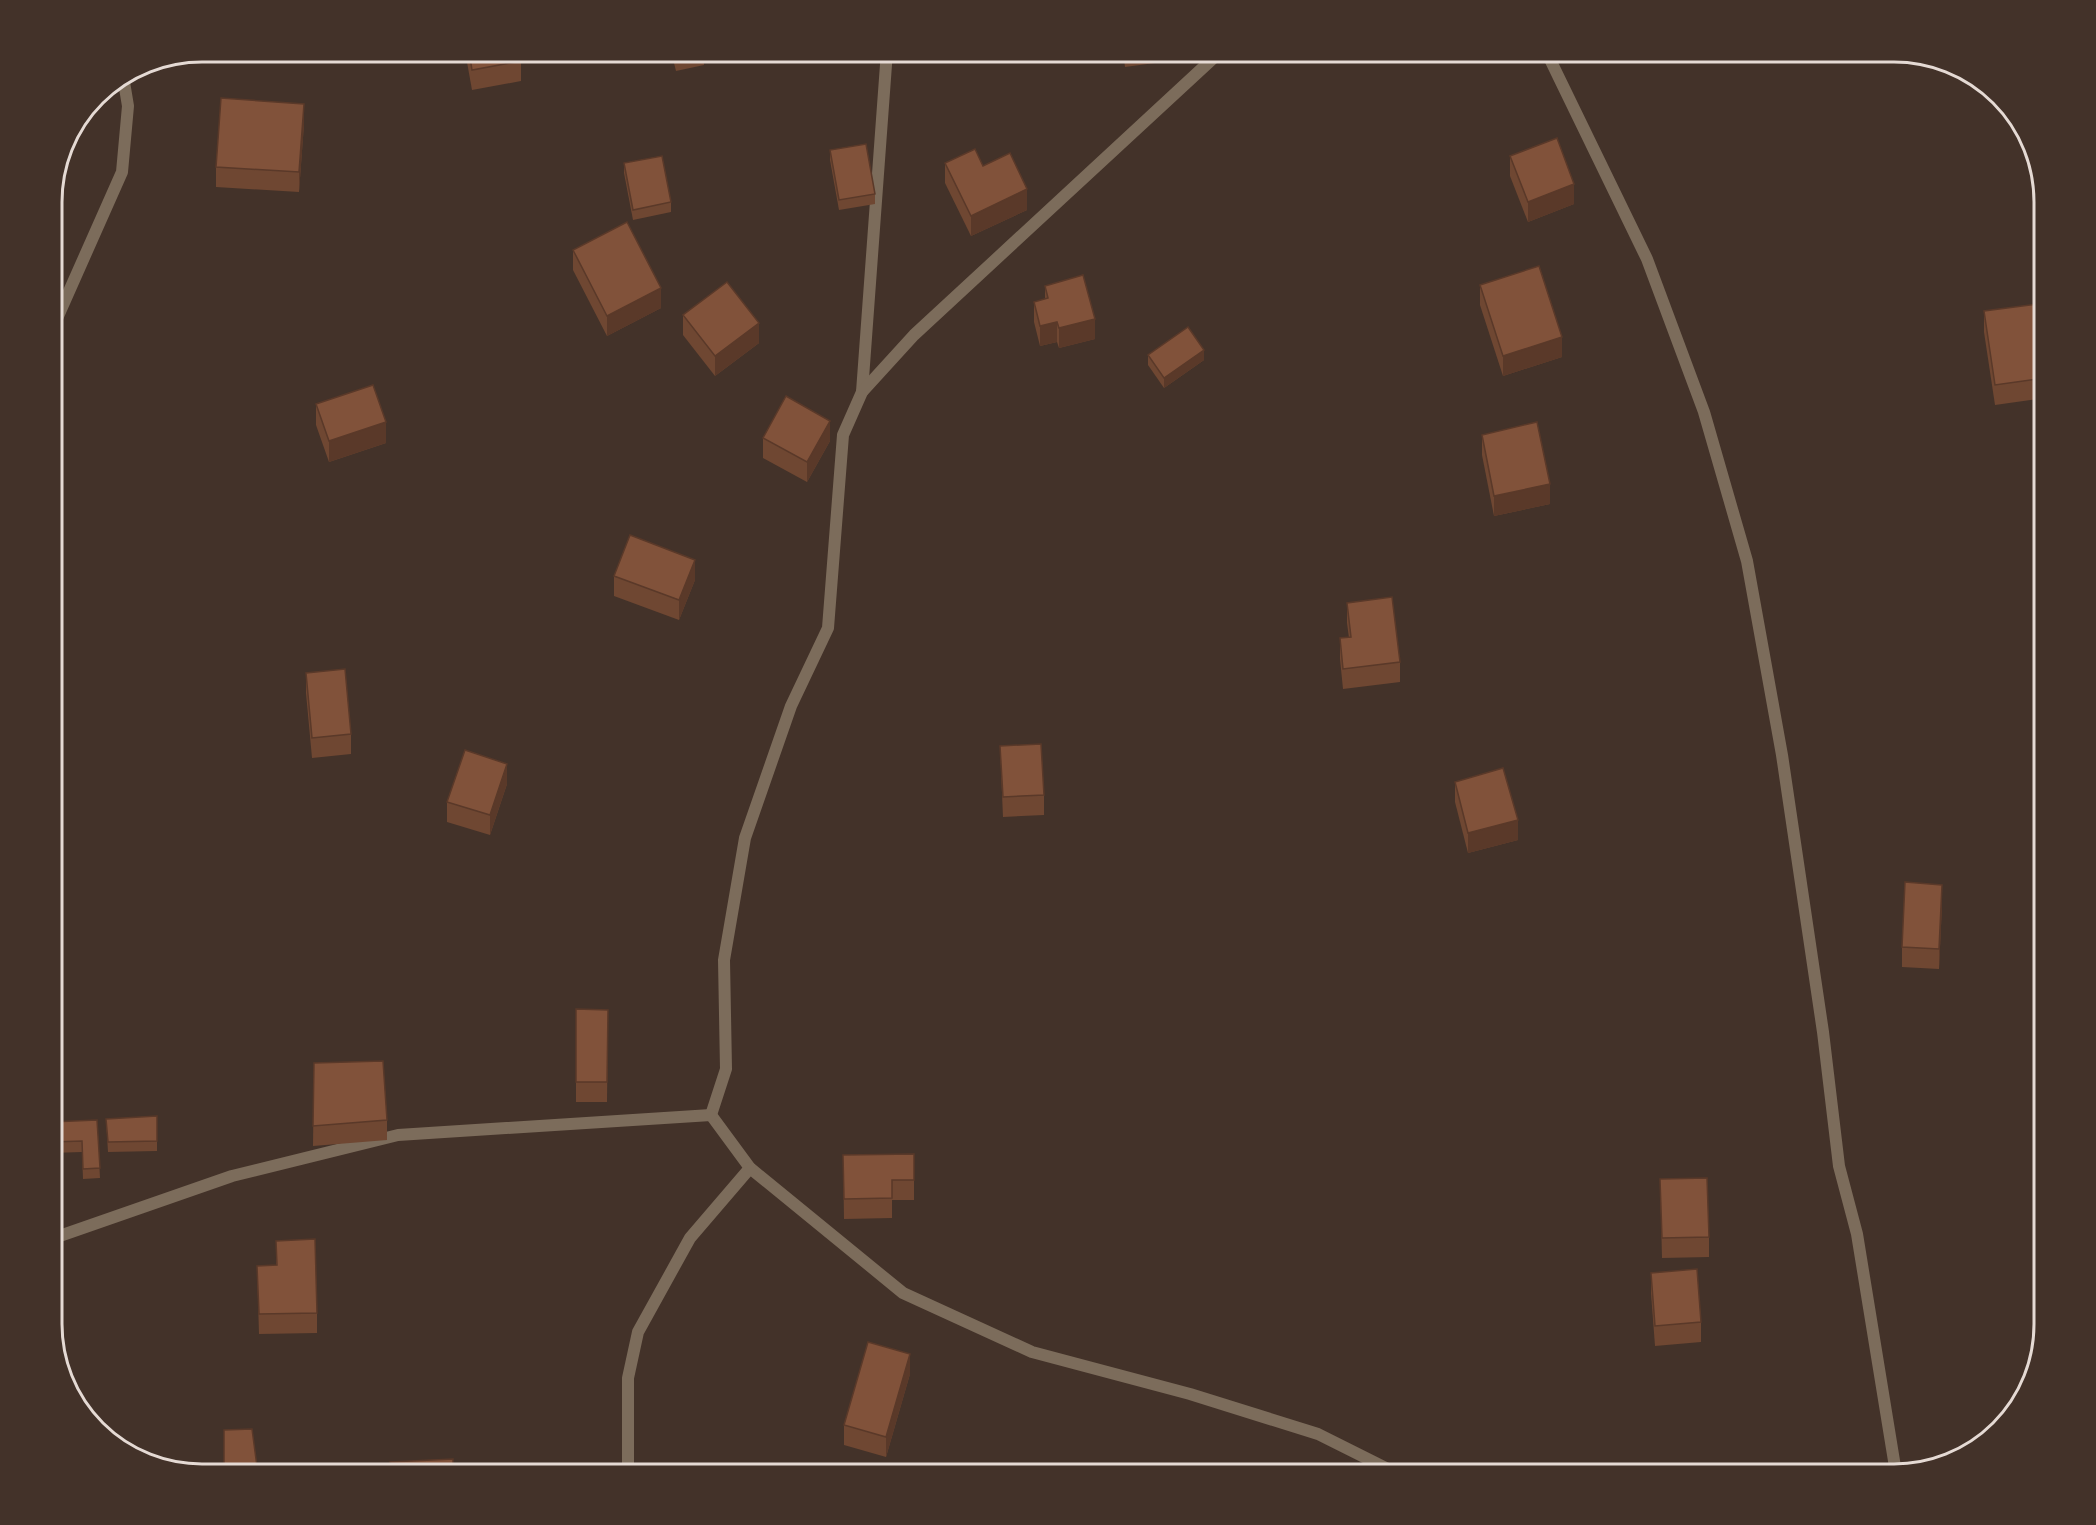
<svg xmlns="http://www.w3.org/2000/svg" width="2096" height="1525" font-family="Poppins,sans-serif">
<rect width="100%" height="100%" fill="#433229"/>
<g fill="none" stroke-linecap="round" stroke-linejoin="round">
<g stroke="#7c6c5b" stroke-width="12">
<path d="M1546 51 1647 259 1704 412 1747 561 1782 755 1823 1032 1839 1166 1857 1234 1896 1473"/>
<path d="M51 332 122 172 128 106 123 76"/>
<path d="M862 392 887 51"/>
<path d="M711 1115 726 1069 724 960 745 838 791 706 828 628 843 435 862 392 914 335 1221 51"/>
<path d="M711 1115 750 1168 903 1293 1032 1352 1190 1394 1318 1434 1398 1474"/>
<path d="M51 1239 232 1176 398 1135 711 1115"/>
<path d="M628 1474V1378L638 1332 690 1238 750 1168"/>
</g>
</g>
<g fill="#6f4732">
<path d="M465 51H519L521 61V81L472 90Z"/>
<path d="M671 51H703L704 65 676 71Z"/>
<path d="M1123 51H1177V60L1125 67Z"/>
<path d="M304 124 299 192 216 187V167Z"/>
<path d="M830 150 875 194V204L839 210 830 160Z"/>
<path d="M1510 156 1574 204 1528 222 1510 176Z"/>
<path d="M624 163 671 202V212L633 220 624 173Z"/>
<path d="M945 163 983 166 1027 210 971 236 945 183Z"/>
<path d="M573 250 661 308 607 336 573 270Z"/>
<path d="M1480 285 1562 357 1503 376 1480 305Z"/>
<path d="M1045 286 1095 339 1059 348 1057 342 1040 346 1034 322V302L1045 299Z"/>
<path d="M2045 303V398L1995 405 1984 332V311Z"/>
<path d="M683 315 759 343 715 376 683 335Z"/>
<path d="M1148 355 1204 360 1164 388 1148 365Z"/>
<path d="M316 404 386 443 329 462 316 425Z"/>
<path d="M1482 435 1550 504 1494 516 1482 455Z"/>
<path d="M763 438 830 441 807 482 763 458Z"/>
<path d="M614 576 695 580 679 620 614 596Z"/>
<path d="M1347 603 1400 662V682L1343 689 1340 659V638H1349L1347 623Z"/>
<path d="M306 673 351 734V754L312 758 306 693Z"/>
<path d="M1000 746 1044 795V815L1003 817Z"/>
<path d="M1455 782 1518 840 1468 853 1455 802Z"/>
<path d="M507 784 490 835 447 822V802Z"/>
<path d="M1942 905 1939 969 1902 967V947Z"/>
<path d="M576 1009 608 1010 607 1102H576Z"/>
<path d="M314 1063 387 1120V1140L313 1146Z"/>
<path d="M157 1116V1151L108 1152 106 1119Z"/>
<path d="M97 1120 100 1178 83 1179 82 1152 51 1153V1122Z"/>
<path d="M914 1154V1200H892V1218L844 1219 843 1155Z"/>
<path d="M1660 1179 1709 1237V1257L1662 1258Z"/>
<path d="M276 1241 317 1313V1333L259 1334 257 1266 276 1265Z"/>
<path d="M1651 1273 1701 1322V1342L1655 1346 1651 1293Z"/>
<path d="M910 1374 886 1457 844 1445V1425Z"/>
</g>
<g fill="#5a3929">
<path d="M304 104V124L299 192V172Z"/>
<path d="M1574 184V204L1528 222V202Z"/>
<path d="M1027 189V210L971 236V216Z"/>
<path d="M661 288V308L607 336V316Z"/>
<path d="M1095 319V339L1059 348V328Z"/>
<path d="M1057 322V342L1040 346V326Z"/>
<path d="M759 323V343L715 376V356Z"/>
<path d="M1562 337V357L1503 376V356Z"/>
<path d="M1204 350V360L1164 388V378Z"/>
<path d="M830 421V441L807 482V462Z"/>
<path d="M386 422V443L329 462V441Z"/>
<path d="M1550 484V504L1494 516V496Z"/>
<path d="M695 560V580L679 620V600Z"/>
<path d="M507 764V784L490 835V815Z"/>
<path d="M1518 820V840L1468 853V833Z"/>
<path d="M1942 885V905L1939 969V949Z"/>
<path d="M910 1354V1374L886 1457V1437Z"/>
</g>
<g fill="#81523a" stroke="#5a3929" stroke-width="1.5">
<path d="M469 51H519L521 61 472 70Z"/>
<path d="M674 51H703L704 55 676 60Z"/>
<path d="M221 98 304 104 299 172 216 167Z"/>
<path d="M1557 138 1574 184 1528 202 1510 156Z"/>
<path d="M866 144 875 194 839 200 830 150Z"/>
<path d="M975 149 983 166 1010 153 1027 189 971 216 945 163Z"/>
<path d="M662 156 671 202 633 210 624 163Z"/>
<path d="M627 222 661 288 607 316 573 250Z"/>
<path d="M1539 266 1562 337 1503 356 1480 285Z"/>
<path d="M1083 275 1095 319 1059 328 1057 322 1040 326 1034 302 1048 298 1045 286Z"/>
<path d="M727 282 759 323 715 356 683 315Z"/>
<path d="M2045 303V378L1995 385 1984 311Z"/>
<path d="M1188 327 1204 350 1164 378 1148 355Z"/>
<path d="M373 385 386 422 329 441 316 404Z"/>
<path d="M786 396 830 421 807 462 763 438Z"/>
<path d="M1537 422 1550 484 1494 496 1482 435Z"/>
<path d="M630 535 695 560 679 600 614 576Z"/>
<path d="M1392 597 1400 662 1343 669 1340 638 1351 637 1347 603Z"/>
<path d="M345 669 351 734 312 738 306 673Z"/>
<path d="M1041 744 1044 795 1003 797 1000 746Z"/>
<path d="M465 750 507 764 490 815 447 802Z"/>
<path d="M1503 768 1518 820 1468 833 1455 782Z"/>
<path d="M1905 882 1942 885 1939 949 1902 947Z"/>
<path d="M576 1009 608 1010 607 1082H576Z"/>
<path d="M383 1061 387 1120 313 1126 314 1063Z"/>
<path d="M157 1116V1141L108 1142 106 1119Z"/>
<path d="M97 1120 100 1168 83 1169 82 1141 51 1142V1122Z"/>
<path d="M914 1154V1180H892V1198L844 1199 843 1155Z"/>
<path d="M1707 1178 1709 1237 1662 1238 1660 1179Z"/>
<path d="M315 1239 317 1313 259 1314 257 1266 277 1265 276 1241Z"/>
<path d="M1697 1269 1701 1322 1655 1326 1651 1273Z"/>
<path d="M868 1342 910 1354 886 1437 844 1425Z"/>
<path d="M252 1429 258 1474H224V1430Z"/>
<path d="M453 1459V1474H390V1462Z"/>
<path d="M211 1472V1474L196 1473Z"/>
</g>
<path d="M0 0H2096V1525H0ZM202 62H1894A140 140 0 0 1 2034 202V1324A140 140 0 0 1 1894 1464H202A140 140 0 0 1 62 1324V202A140 140 0 0 1 202 62Z" fill="#433229" fill-rule="evenodd"/>
<path fill="none" stroke="#e5dad4" stroke-width="3" d="M202 62H1894A140 140 0 0 1 2034 202V1324A140 140 0 0 1 1894 1464H202A140 140 0 0 1 62 1324V202A140 140 0 0 1 202 62Z"/>
</svg>
